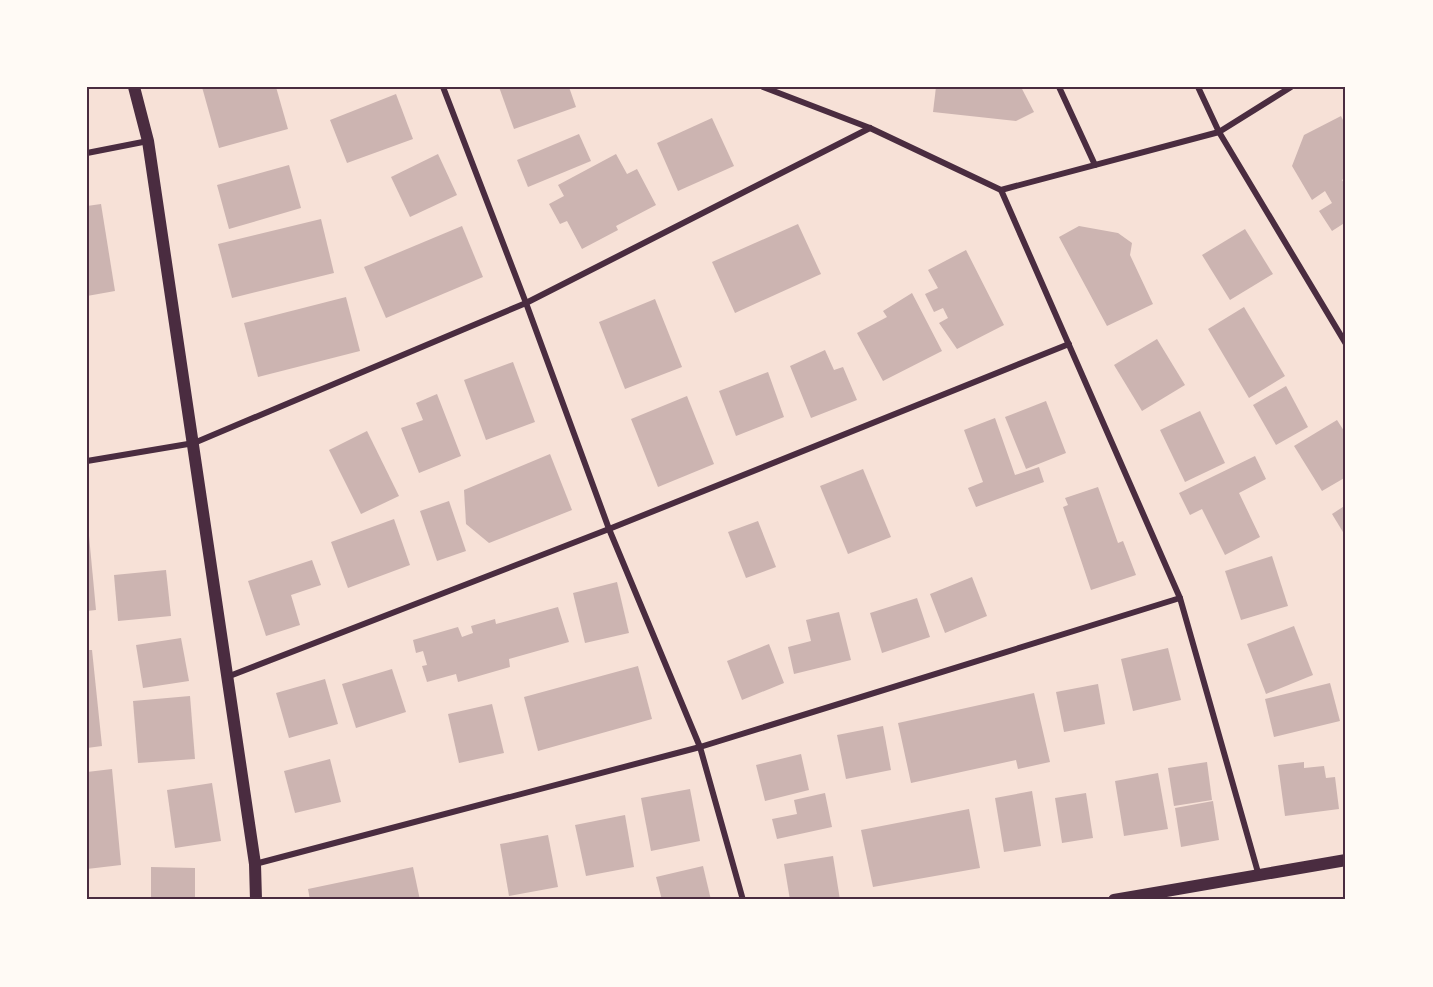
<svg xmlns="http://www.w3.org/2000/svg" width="1433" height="987" font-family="'Open Sans',sans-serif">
<rect width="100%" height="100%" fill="#f7e1d7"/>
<g fill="#ccb4b1">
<path d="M202 87H276L288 129 219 148Z"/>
<path d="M499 87H569L576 107 514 129Z"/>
<path d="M936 87H1021L1034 112 1016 121 933 112Z"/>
<path d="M396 94 413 139 347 163 330 120Z"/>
<path d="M1341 116 1346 126V177L1342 180 1346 186V222L1332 231 1319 211 1332 203 1325 191 1312 200 1292 166 1304 135Z"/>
<path d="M712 118 734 166 678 191 657 143Z"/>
<path d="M579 134 591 161 528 187 517 160Z"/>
<path d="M438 154 457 195 410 217 391 177Z"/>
<path d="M616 154 627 174 637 169 656 205 616 226 618 230 582 249 567 221 560 224 549 204 564 196 558 185Z"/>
<path d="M289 165 301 208 229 229 217 185Z"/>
<path d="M101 204 115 291 87 296V206Z"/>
<path d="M321 219 334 273 232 298 218 244Z"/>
<path d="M798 224 821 274 735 313 712 262Z"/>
<path d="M462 226 483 277 386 318 364 267Z"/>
<path d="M1079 226 1118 233 1132 243 1130 255 1153 304 1107 326 1059 237Z"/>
<path d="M1245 229 1273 274 1230 300 1202 255Z"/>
<path d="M966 250 1004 325 957 349 939 323 948 318 943 308 934 312 925 294 938 288 928 270Z"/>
<path d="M912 293 942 351 883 381 857 333 887 317 883 311Z"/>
<path d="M346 297 360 351 258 377 244 323Z"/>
<path d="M655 299 682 367 625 389 599 322Z"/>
<path d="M1244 307 1285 376 1249 398 1208 329Z"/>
<path d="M1157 339 1185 385 1142 411 1114 365Z"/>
<path d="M825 350 834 370 843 367 857 400 811 418 790 366Z"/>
<path d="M513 362 535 422 486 440 464 380Z"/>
<path d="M768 372 784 417 736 436 719 391Z"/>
<path d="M1286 386 1308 427 1276 445 1253 405Z"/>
<path d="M437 394 461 456 419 473 401 428 423 420 416 403Z"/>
<path d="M687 396 714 464 658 487 631 419Z"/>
<path d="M1046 401 1066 453 1026 469 1005 417Z"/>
<path d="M1200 411 1225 463 1185 482 1160 430Z"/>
<path d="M995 418 1015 475 1039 467 1044 482 976 507 968 488 983 482 964 430Z"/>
<path d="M1337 420 1346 434V477L1322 491 1294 446Z"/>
<path d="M367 431 399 496 361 514 329 450Z"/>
<path d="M550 454 572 510 489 543 466 524 464 490Z"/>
<path d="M1255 456 1266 479 1239 493 1260 537 1225 555 1202 509 1190 515 1179 493Z"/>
<path d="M863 469 891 537 848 554 820 486Z"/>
<path d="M1098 487 1118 543 1123 541 1136 575 1091 590 1063 507 1068 505 1065 498Z"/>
<path d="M449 501 466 551 437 561 420 511Z"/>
<path d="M1346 505V537L1332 514Z"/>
<path d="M394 519 410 565 348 588 331 542Z"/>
<path d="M758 521 776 567 746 578 728 532Z"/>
<path d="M87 536H89L96 610 87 611Z"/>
<path d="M1272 556 1288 606 1241 620 1225 571Z"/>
<path d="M312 560 321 585 291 595 300 625 266 636 248 581Z"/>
<path d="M166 570 171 616 118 621 114 575Z"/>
<path d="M972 577 987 616 945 633 930 594Z"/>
<path d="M617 582 629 633 585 643 573 593Z"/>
<path d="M917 598 930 637 882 653 870 613Z"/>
<path d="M558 607 569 642 509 659 510 667 458 682 456 674 427 682 422 666 427 665 423 651 416 653 413 640 458 627 462 637 473 633 471 626 495 619 496 624Z"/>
<path d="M839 612 851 660 794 674 788 647 811 641 806 620Z"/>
<path d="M1294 626 1313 675 1266 694 1247 644Z"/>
<path d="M181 638 189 681 143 688 136 645Z"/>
<path d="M769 644 784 683 742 700 727 661Z"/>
<path d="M1168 648 1181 700 1133 711 1121 659Z"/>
<path d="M87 650H92L102 746 87 748Z"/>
<path d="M638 666 652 719 538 751 524 697Z"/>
<path d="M392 669 406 712 356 728 342 684Z"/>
<path d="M325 679 338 724 289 738 276 693Z"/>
<path d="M1330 683 1340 721 1274 737 1265 699Z"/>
<path d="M1098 684 1105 724 1064 732 1056 692Z"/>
<path d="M1034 693 1050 762 1018 769 1016 760 911 783 898 723Z"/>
<path d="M190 696 195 759 138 763 133 701Z"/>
<path d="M492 704 504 753 459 763 448 714Z"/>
<path d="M883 726 891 770 846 779 837 735Z"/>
<path d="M801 754 809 790 765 801 756 765Z"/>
<path d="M330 759 341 802 295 813 284 771Z"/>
<path d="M1207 762 1212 800 1174 806 1168 768Z"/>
<path d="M1304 762V768L1324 766 1326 778 1335 777 1339 809 1285 816 1278 765Z"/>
<path d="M112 769 121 865 87 869V772Z"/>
<path d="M1158 773 1168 829 1124 836 1115 781Z"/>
<path d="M212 783 221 841 175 848 167 790Z"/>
<path d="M690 789 700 841 651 851 641 798Z"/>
<path d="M1032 791 1041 846 1004 852 995 798Z"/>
<path d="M825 793 832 827 777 839 772 819 797 814 794 800Z"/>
<path d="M1086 793 1093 838 1062 843 1055 798Z"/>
<path d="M1213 801 1219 840 1181 847 1175 808Z"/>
<path d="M969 809 980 868 873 887 861 830Z"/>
<path d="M625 815 634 867 586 876 575 825Z"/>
<path d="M548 835 558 887 509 896 500 844Z"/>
<path d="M833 856 840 900H790L784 864Z"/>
<path d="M703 866 711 900H662L656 877Z"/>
<path d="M151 867 195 868V900H151Z"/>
<path d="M413 867 420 900H310L308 889Z"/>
</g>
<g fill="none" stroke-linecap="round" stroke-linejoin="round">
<g stroke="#4a2c40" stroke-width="6">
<path d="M443 87 526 303 609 529 700 747 743 900"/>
<path d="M763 87 870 128 1001 190 1219 132 1291 87"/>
<path d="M1059 87 1095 165"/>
<path d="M1198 87 1219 132 1346 344"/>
<path d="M87 153 148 141"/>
<path d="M1001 190 1180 598 1259 876"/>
<path d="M87 461 194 443 526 303 870 128"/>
<path d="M227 677 609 529 1069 344"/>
<path d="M255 864 700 747 1180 598"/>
</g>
<g stroke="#4a2c40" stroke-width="12">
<path d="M134 87 148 141 255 864 256 900"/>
<path d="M1114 900 1346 860"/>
</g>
</g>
<rect width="1433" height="987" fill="none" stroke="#fffaf5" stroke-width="177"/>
<rect x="88" y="88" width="1256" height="810" fill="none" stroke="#4a2c40" stroke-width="2"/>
</svg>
